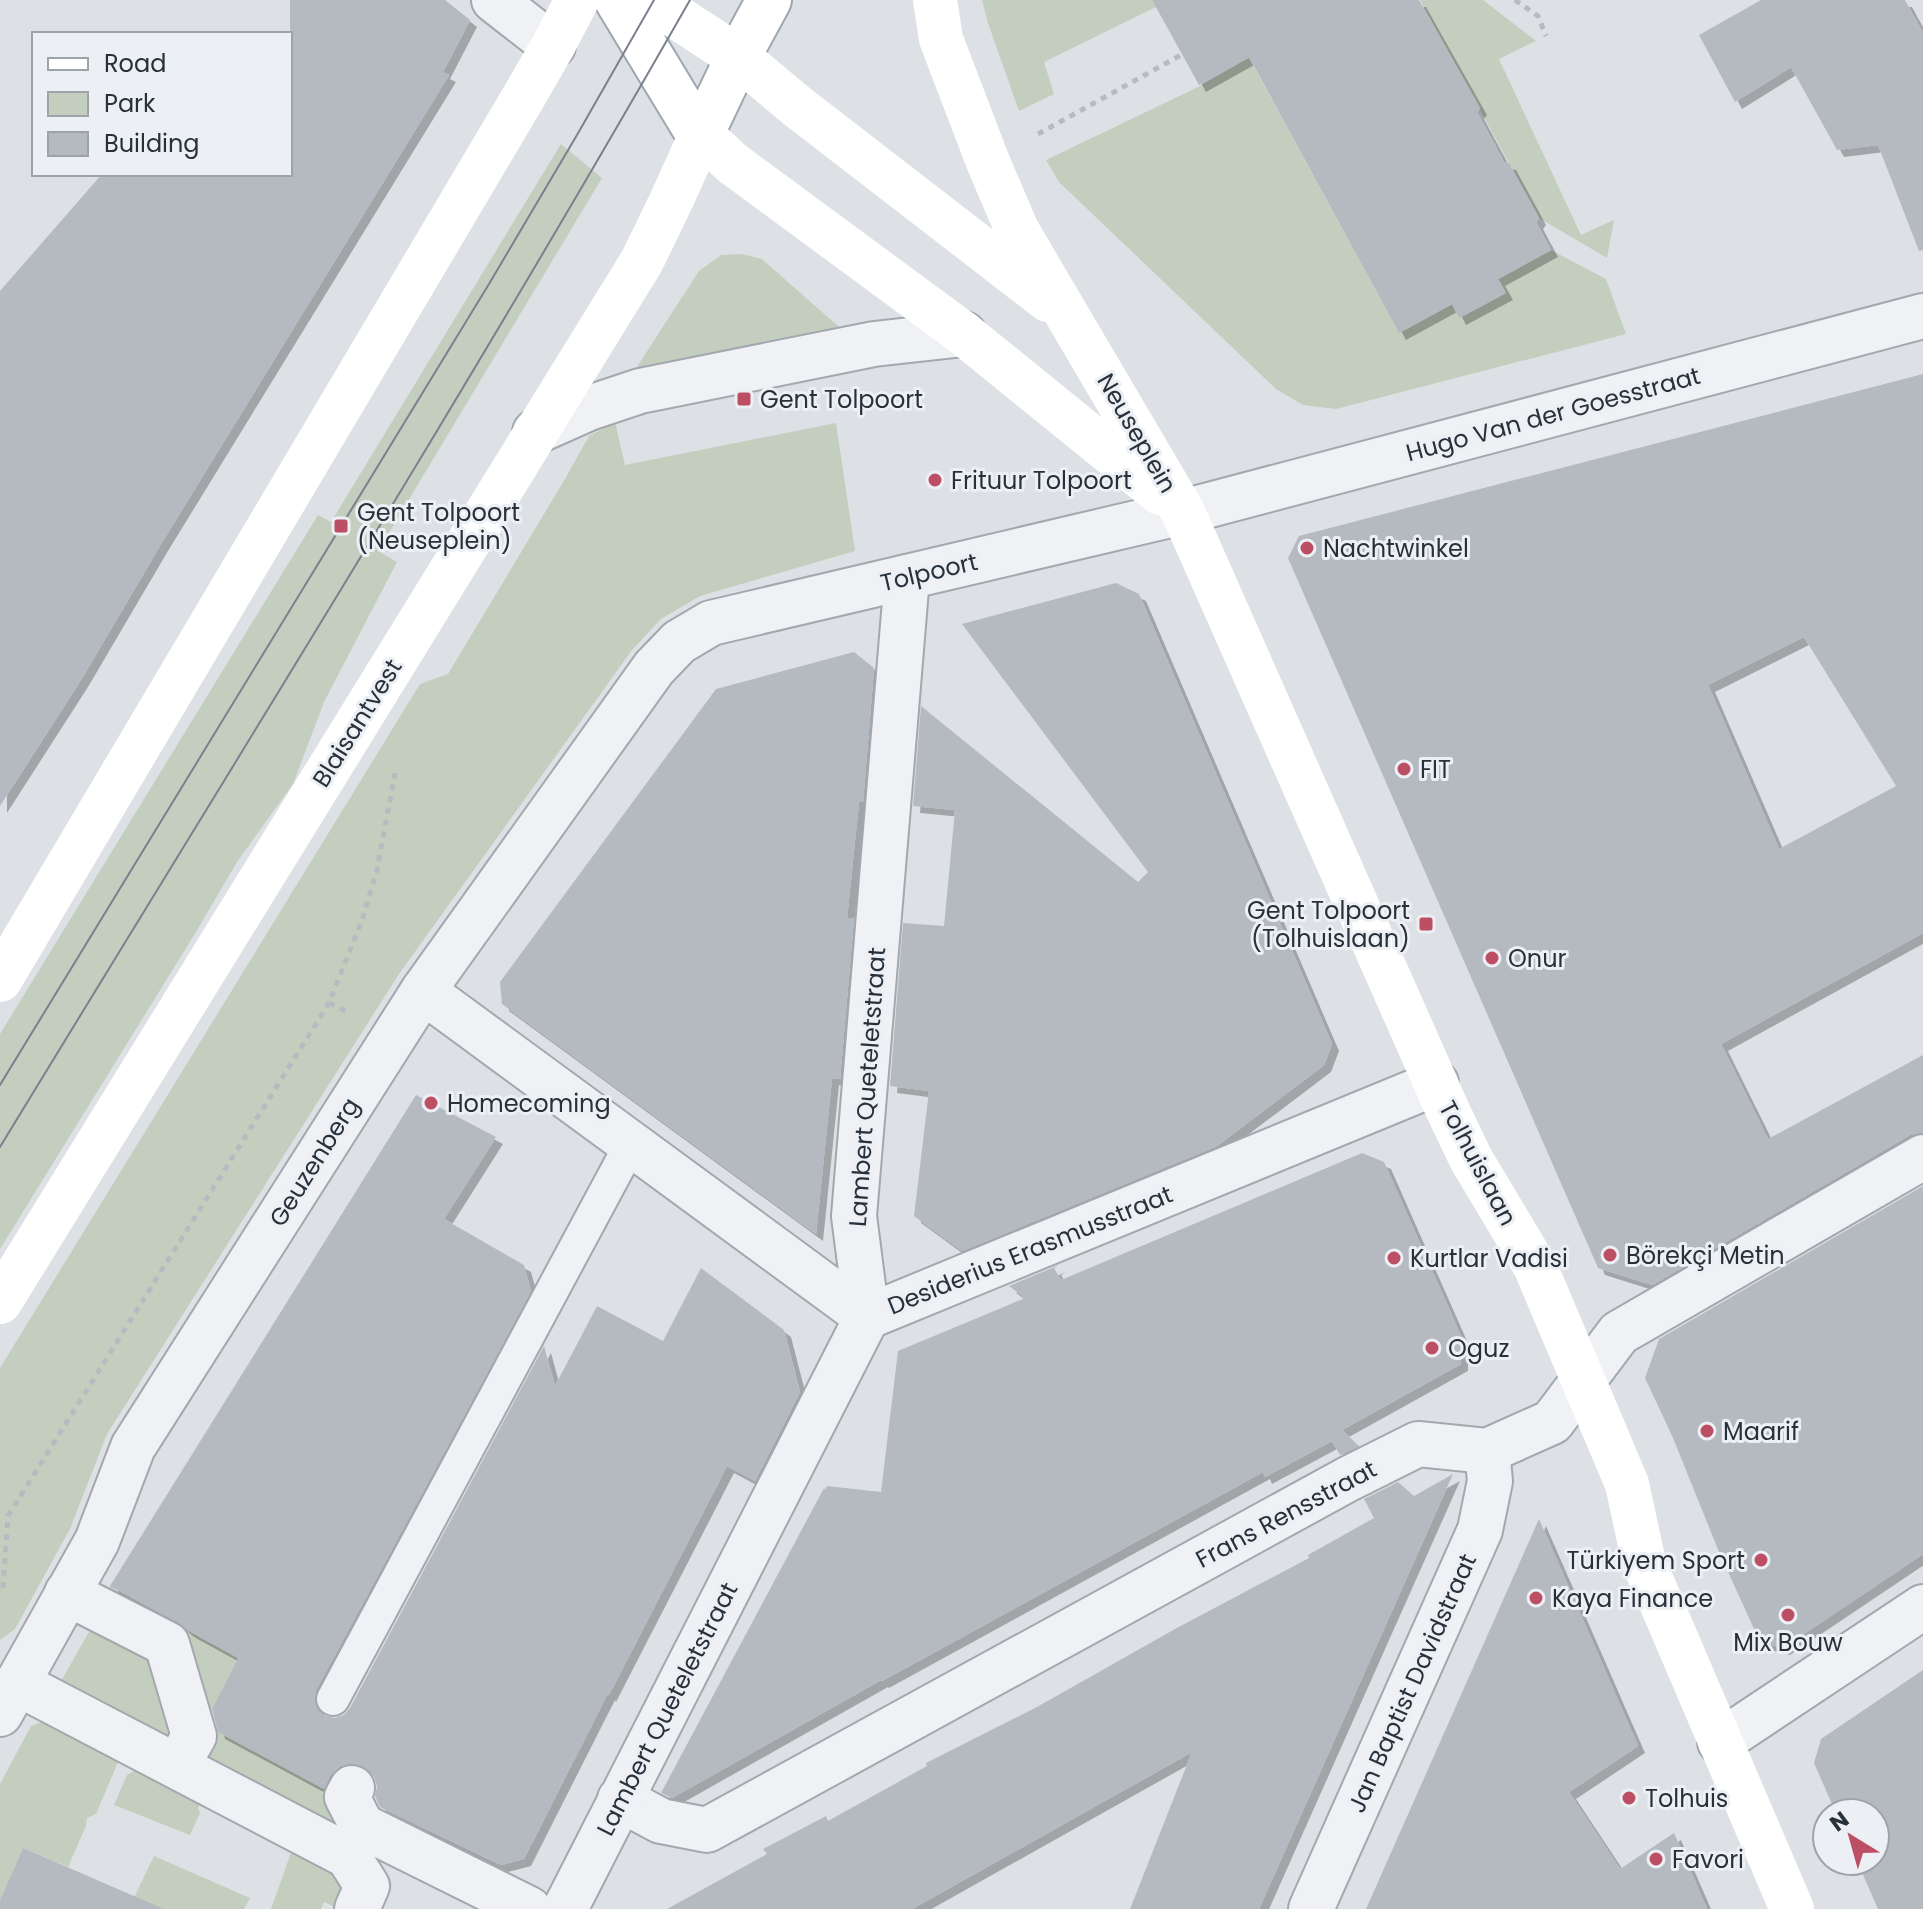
<svg xmlns="http://www.w3.org/2000/svg" width="1923" height="1909" font-family="Poppins,sans-serif">
<defs>
<filter id="shadow"><feDropShadow dx="7" dy="7" stdDeviation="0" flood-color="#0004"/></filter>
</defs>
<rect width="100%" height="100%" fill="#dde1e5"/>
<g fill="#c4cebf">
<path d="M982 0H1152L1156 7 1044 62 1054 94 1019 111 988 23Z"/>
<path d="M1420 0H1483L1536 41 1499 59 1581 235 1614 220 1607 258 1539 218Z"/>
<path d="M1249 58 1399 333 1452 304 1459 318 1505 293 1498 279 1551 250 1606 279 1626 334 1336 409 1303 405 1276 389 1059 182 1046 160 1198 87Z"/>
<path d="M561 144 602 178 378 551 397 562 324 702 293 784 237 862 196 932 0 1249V1034L318 515 331 522Z"/>
<path d="M742 254 762 259 847 334 633 373 699 271 721 255Z"/>
<path d="M615 422 625 465 836 423 855 551 700 596 661 619 632 650 399 974 107 1434 70 1529 15 1629 0 1640V1368L420 684 448 674 565 479 589 436Z"/>
<path d="M110 1586 238 1658 210 1713 211 1721 215 1729 337 1796 341 1835 190 1762 176 1642 103 1600Z"/>
<path d="M98 1616 143 1639 171 1687 172 1754 57 1688Z"/>
<path d="M45 1721 121 1755 96 1814 87 1818 86 1826 68 1867 23 1848 0 1900V1784L31 1726Z"/>
<path d="M137 1765 203 1798 198 1808 200 1813 190 1835 114 1805 127 1775 134 1771Z"/>
<path d="M293 1847 348 1873 339 1909 324 1902 321 1909H271Z"/>
<path d="M154 1856 250 1898 244 1909H141L131 1904Z"/>
</g>
<g fill="#b5bac1" fill-rule="evenodd" filter="url(#shadow)">
<path d="M290 0H445L470 20 443 72 449 75 161 544 81 680 0 806V291L102 174H290Z"/>
<path d="M1152 0H1419L1480 108 1477 112 1504 162 1509 163 1539 218 1536 222 1551 250 1498 279 1506 293 1459 318 1452 304 1399 333 1249 57 1199 85Z"/>
<path d="M1761 0H1905L1923 33V250L1919 251 1878 145 1837 150 1791 67 1735 102 1699 35Z"/>
<path d="M1923 374V933L1721 1044 1768 1139 1923 1055V1132L1910 1135 1652 1285 1598 1268 1288 558 1299 536ZM1804 637 1896 786 1779 849 1708 685Z"/>
<path d="M1116 583 1139 594 1332 1044 1324 1065 1217 1146 962 1251 914 1216 929 1091 890 1086 903 923 944 926 955 810 913 806 921 706 1138 882 1148 872 962 624Z"/>
<path d="M854 652 874 668 863 802H859L847 918H854L840 1079 832 1078 816 1234 502 1004 500 982 716 689Z"/>
<path d="M416 1095 496 1137 444 1219 524 1265 531 1291 316 1690 314 1700 317 1708 323 1715 334 1718 344 1715 350 1708 544 1346 555 1386 597 1306 663 1341 701 1268 784 1330 800 1392 755 1481 727 1466 609 1695 608 1693 524 1859 501 1865 380 1807 375 1796 377 1787 374 1776 363 1766 351 1763 340 1766 330 1776 324 1789 218 1732 212 1709 238 1658 187 1630 178 1622 110 1586Z"/>
<path d="M1362 1153 1384 1162 1464 1343 1461 1353V1364L1342 1430 1359 1446 1340 1455 1332 1441 1265 1477 1263 1472 882 1681 881 1680 672 1798 661 1793 824 1488 825 1490 827 1486 881 1492 898 1351 1025 1298 1009 1286 1059 1265 1054 1268 1061 1280Z"/>
<path d="M1923 1186V1554L1783 1648 1760 1642 1719 1552 1673 1438 1645 1378 1659 1339Z"/>
<path d="M1453 1474 1259 1909H1130L1192 1752 912 1909H667L767 1854 763 1849 826 1816 828 1821 927 1766 926 1763 1037 1707 1175 1629 1309 1558 1308 1555 1374 1518 1364 1499 1398 1482 1414 1496Z"/>
<path d="M1539 1519 1638 1746 1569 1792 1620 1869 1674 1833 1707 1909H1366Z"/>
<path d="M1923 1670V1909H1878L1857 1861H1875V1813H1836L1814 1763 1821 1739Z"/>
<path d="M23 1848 164 1909H0V1900Z"/>
</g>
<g fill="none" stroke-linecap="round" stroke-linejoin="round">
<defs>
<path id="lane" d="M333 1699 631 1144"/>
<g id="street">
<path d="M494 0 553 46"/>
<path d="M535 432 589 408 640 391 874 344 964 334"/>
<path d="M423 991 867 1317 1436 1083"/>
<path d="M67 1593 167 1644 194 1736 177 1766"/>
<path d="M17 1683 348 1856 362 1826 529 1909"/>
<path d="M0 1714 97 1541 133 1447 423 991 654 668 679 642 711 623 1183 512 1923 316"/>
<path d="M1720 1742 1923 1607"/>
<path d="M352 1788 347 1797 362 1826"/>
<path d="M620 1799 661 1821 707 1830 1348 1479 1418 1444 1487 1451 1552 1422 1619 1333 1923 1157"/>
<path d="M348 1856 367 1886 357 1909"/>
<path d="M565 1909 867 1317 854 1216 907 577"/>
<path d="M1311 1909 1480 1530 1490 1481 1487 1451"/>
</g>
<g id="primary">
<path d="M617 0 700 137"/>
<path d="M700 137 738 57 769 0"/>
</g>
</defs>
<use href="#lane" stroke="#a3a8ae" stroke-width="36"/>
<use href="#street" stroke="#a3a8ae" stroke-width="48"/>
<use href="#primary" stroke="#9ea6af" stroke-width="48"/>
<g stroke="#b7bbc0" stroke-width="5" stroke-dasharray="6 6" stroke-linecap="butt">
<path d="M1515 0 1538 16 1546 36"/>
<path d="M1038 134 1181 55"/>
<path d="M329 1003 346 1011"/>
<path d="M3 1588 8 1516 329 1003 362 920 377 870 395 773"/>
</g>
<use href="#lane" stroke="#eff1f4" stroke-width="32"/>
<use href="#street" stroke="#eff1f4" stroke-width="44"/>
<g stroke="#fff" stroke-width="44">
<path d="M651 0 738 57 798 107 1048 300"/>
<path d="M935 0 941 39 988 162 1017 230 1183 512 1448 1111 1471 1159 1535 1266 1627 1484 1644 1563 1792 1909"/>
<path d="M0 980 523 98 553 46 577 0"/>
<path d="M0 1302 642 261 672 199 700 137 716 148 732 163 964 334 1160 493"/>
</g>
<use href="#primary" stroke="#fff" stroke-width="44"/>
<g stroke="#79818d" stroke-width="2">
<path d="M0 1085 489 284 577 135 654 0"/>
<path d="M0 1147C232 766 469 388 690 0"/>
</g>
</g>
<g fill="#bd4f65" stroke="#eceff3" stroke-width="3">
<rect x="736" y="391" width="16" height="16" rx="4"/>
<circle cx="935" cy="480" r="8"/>
<rect x="333" y="518" width="16" height="16" rx="4"/>
<circle cx="1307" cy="548" r="8"/>
<circle cx="1404" cy="769" r="8"/>
<rect x="1418" y="916" width="16" height="16" rx="4"/>
<circle cx="1492" cy="958" r="8"/>
<circle cx="431" cy="1103" r="8"/>
<circle cx="1610" cy="1255" r="8"/>
<circle cx="1394" cy="1258" r="8"/>
<circle cx="1432" cy="1348" r="8"/>
<circle cx="1707" cy="1431" r="8"/>
<circle cx="1761" cy="1560" r="8"/>
<circle cx="1536" cy="1598" r="8"/>
<circle cx="1788" cy="1615" r="8"/>
<circle cx="1629" cy="1798" r="8"/>
<circle cx="1656" cy="1859" r="8"/>
</g>
<g text-anchor="middle" dominant-baseline="central" stroke-width="6" stroke-linejoin="round" paint-order="stroke">
<g font-size="24" fill="#28303a" stroke="#eceff3" text-anchor="start">
<text x="760" y="399">Gent Tolpoort</text>
<text x="951" y="480">Frituur Tolpoort</text>
<text x="357" y="512">Gent Tolpoort<tspan x="357" dy="28">(Neuseplein)</tspan></text>
<text x="1323" y="548">Nachtwinkel</text>
<text x="1420" y="769">FIT</text>
<text x="1410" y="910" text-anchor="end">Gent Tolpoort<tspan x="1410" dy="28">(Tolhuislaan)</tspan></text>
<text x="1508" y="958">Onur</text>
<text x="447" y="1103">Homecoming</text>
<text x="1626" y="1255">Börekçi Metin</text>
<text x="1410" y="1258">Kurtlar Vadisi</text>
<text x="1448" y="1348">Oguz</text>
<text x="1723" y="1431">Maarif</text>
<text x="1745" y="1560" text-anchor="end">Türkiyem Sport</text>
<text x="1552" y="1598">Kaya Finance</text>
<text x="1788" y="1642" text-anchor="middle">Mix Bouw</text>
<text x="1645" y="1798">Tolhuis</text>
<text x="1672" y="1859">Favori</text>
</g>
<g font-size="24" fill="#28303a" stroke="#eceff3">
<text transform="translate(1553 414) rotate(-15)">Hugo Van der Goesstraat</text>
<text transform="translate(1137 433) rotate(60)">Neuseplein</text>
<text transform="translate(929 572) rotate(-13)">Tolpoort</text>
<text transform="translate(357 723) rotate(-58)">Blaisantvest</text>
<text transform="translate(867 1087) rotate(-86)">Lambert Queteletstraat</text>
<text transform="translate(314 1162) rotate(-58)">Geuzenberg</text>
<text transform="translate(1478 1163) rotate(62)">Tolhuislaan</text>
<text transform="translate(1030 1250) rotate(-22)">Desiderius Erasmusstraat</text>
<text transform="translate(1286 1514) rotate(-28)">Frans Rensstraat</text>
<text transform="translate(1412 1683) rotate(-66)">Jan Baptist Davidstraat</text>
<text transform="translate(667 1709) rotate(-63)">Lambert Queteletstraat</text>
</g>
</g>
<rect x="32" y="32" width="260" height="144" fill="#eceff3" stroke="#9ea3a9" stroke-width="2"/>
<rect x="48" y="58" width="40" height="12" fill="#ffffff" stroke="#9ea3a9" stroke-width="2"/>
<text x="104" y="72" font-size="24" fill="#28303a">Road</text>
<rect x="48" y="92" width="40" height="24" fill="#c4cebf" stroke="#9ea3a9" stroke-width="2"/>
<text x="104" y="112" font-size="24" fill="#28303a">Park</text>
<rect x="48" y="132" width="40" height="24" fill="#b5bac1" stroke="#9ea3a9" stroke-width="2"/>
<text x="104" y="152" font-size="24" fill="#28303a">Building</text>
<g transform="translate(1851 1837) rotate(323)"><circle r="38" fill="#eceff3" stroke="#9ea3a9" stroke-width="2"/>
<path d="M0-6L14 30L0 20L-14 30Z" fill="#bd4f65"/>
<text y="-12" font-size="22" font-weight="bold" text-anchor="middle" fill="#28303a">N</text>
</g>
</svg>
